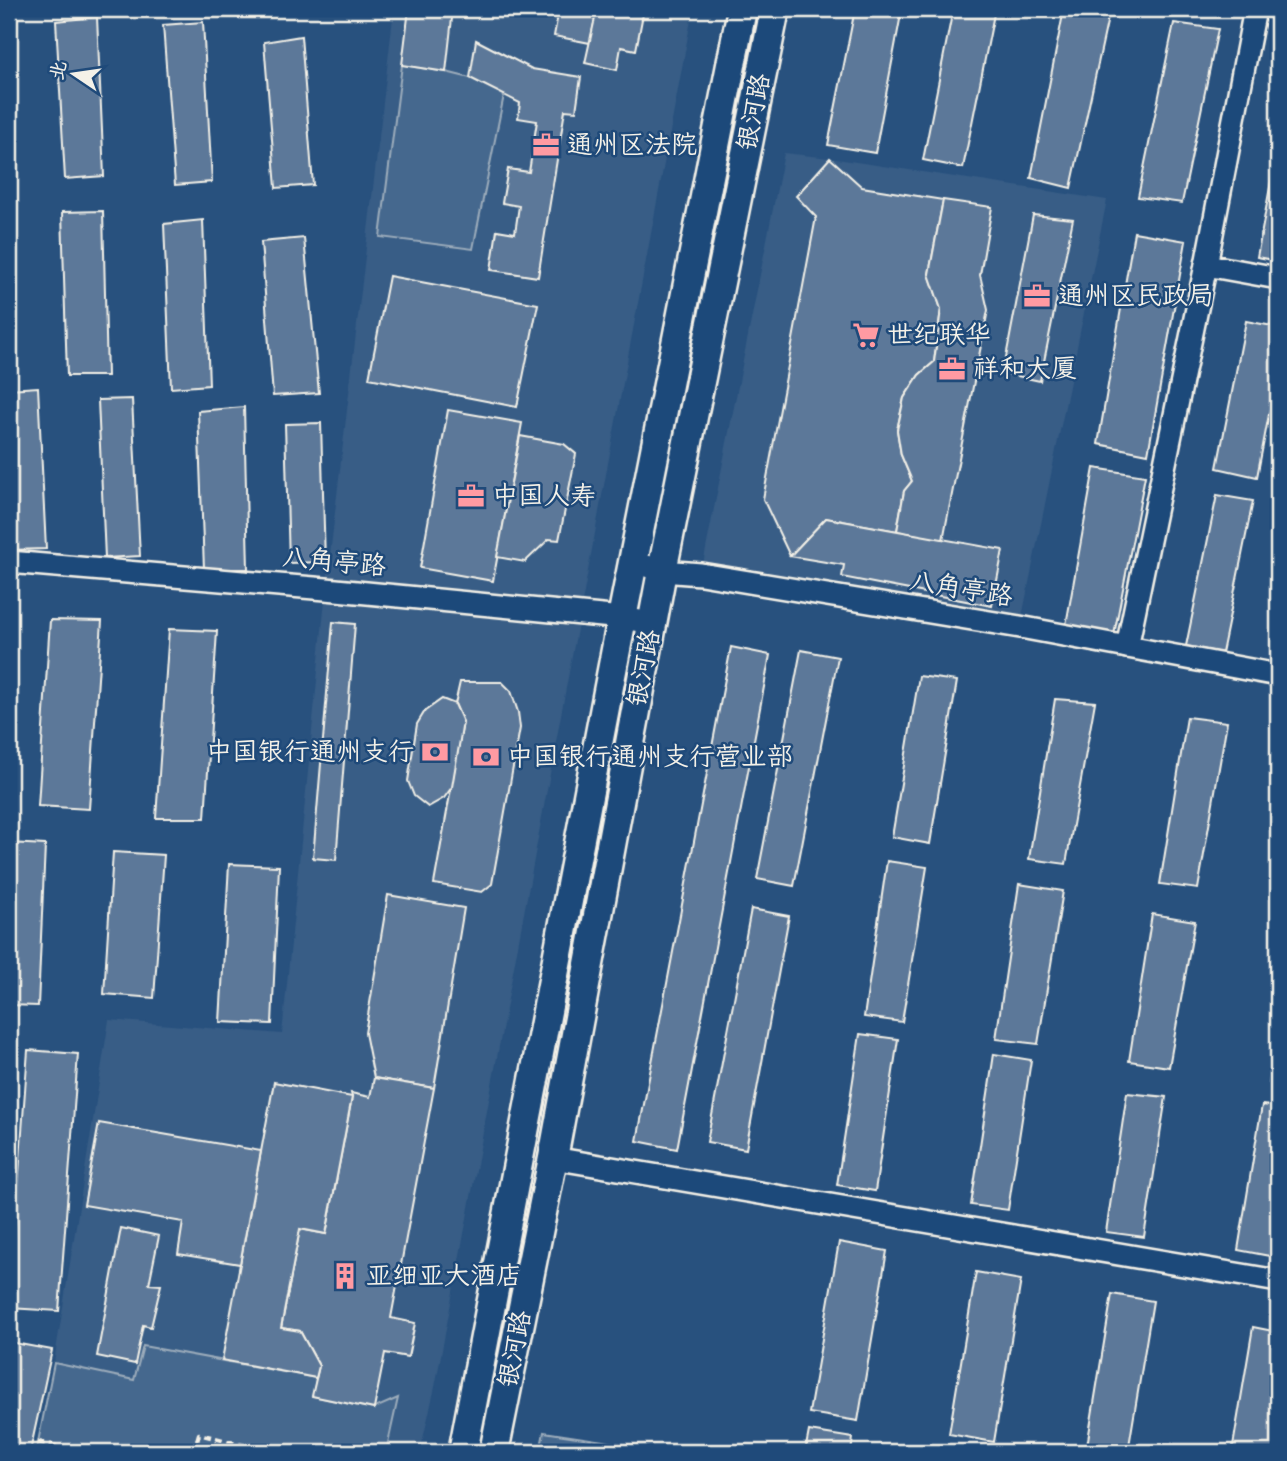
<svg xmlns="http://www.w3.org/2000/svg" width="1287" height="1461" font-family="'Architects Daughter','LXGW WenKai TC',sans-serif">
<rect width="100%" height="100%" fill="#28517e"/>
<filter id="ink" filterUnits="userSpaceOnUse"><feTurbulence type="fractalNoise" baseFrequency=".0143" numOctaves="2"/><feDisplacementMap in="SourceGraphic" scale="14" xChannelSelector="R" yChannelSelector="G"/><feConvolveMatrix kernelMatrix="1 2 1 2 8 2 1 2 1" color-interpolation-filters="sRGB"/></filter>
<g filter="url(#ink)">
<g fill="#375d86">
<path d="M394 9H693L467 1218 435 1387 420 1452H386L398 1399 374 1409 312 1396 143 1346 135 1380 54 1363 109 1020 282 1034 326 589Z"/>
<path d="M784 153 830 158 1107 200 1020 627 701 574Z"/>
</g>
<g fill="#45688e" stroke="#9cacbb" stroke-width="2">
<path d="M402 65 446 72 470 78 504 95 473 249 380 237Z"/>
<path d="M143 1346 316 1378 313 1396 373 1409 398 1398 386 1452H36L54 1363 134 1380Z"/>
<path d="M544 1432 675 1452H540Z"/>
</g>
<g fill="#5b7899" stroke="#f4f1e8" stroke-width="2">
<path d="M254 9H278V12L254 14Z"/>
<path d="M409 9H453L446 72 402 65Z"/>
<path d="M559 9H597L590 43 554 36Z"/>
<path d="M597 9H644L636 50 621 47 617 70 585 63Z"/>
<path d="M855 9H902L875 153 828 145Z"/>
<path d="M953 9H995L963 168 923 160Z"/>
<path d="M1064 9H1085L1109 13 1071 188 1031 178Z"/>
<path d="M97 17 104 176 65 179 56 21Z"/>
<path d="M203 22 212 182 175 185 163 25Z"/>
<path d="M1174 23 1218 29 1182 203 1138 197Z"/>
<path d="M301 36 313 185 276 188 264 42Z"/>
<path d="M476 40 532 69 581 77 576 111 565 110 538 277 491 270 497 230 515 233 519 206 502 203 508 169 529 172 537 121 518 118 520 103 470 78Z"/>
<path d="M1278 144V261L1257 257Z"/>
<path d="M830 158 862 187 943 200 929 274 941 309 934 362 919 375 904 398 897 430 901 455 912 481 904 491 897 531 826 518 790 556 763 499 816 217 796 196Z"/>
<path d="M943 200 992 207 980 275 988 310 943 540 897 531 904 491 912 481 901 455 897 430 904 398 919 375 934 362 941 309 929 274Z"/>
<path d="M103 211 107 376H67L62 212Z"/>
<path d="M1033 215 1073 219 1040 381 1003 373Z"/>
<path d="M203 220 209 385 171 388 164 224Z"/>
<path d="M1134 232 1186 241 1148 454 1098 444Z"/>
<path d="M304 238 319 393 273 396 261 242Z"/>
<path d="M389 276 538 304 517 407 369 378Z"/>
<path d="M1246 321 1278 327V367L1257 477 1217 468Z"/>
<path d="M38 387 46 549 9 550V389Z"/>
<path d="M132 399 140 556 105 558 98 400Z"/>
<path d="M244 407 248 569H204L198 411Z"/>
<path d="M448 410 522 423 493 581 420 568Z"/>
<path d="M321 423 325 562 289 563 285 424Z"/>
<path d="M520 436 564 444 576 454 559 540 549 539 525 562 497 557Z"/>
<path d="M1094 468 1145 476 1114 635 1066 625Z"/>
<path d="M1217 495 1253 501 1222 653 1186 646Z"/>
<path d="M826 518 1003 550 992 606 842 577 844 565 790 556Z"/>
<path d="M50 620 102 621 89 809 38 806Z"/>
<path d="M333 622 355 624 336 860 313 858Z"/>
<path d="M169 629 217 631 205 818H156Z"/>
<path d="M731 647 770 655 677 1149 637 1141Z"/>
<path d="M801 650 838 657 794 886 757 879Z"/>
<path d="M919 676 957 681 930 844 892 837Z"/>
<path d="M460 682H502L511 691 518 712 520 728 492 884 482 892 434 884 463 722 455 704Z"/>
<path d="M442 699 455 704 463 722 452 787 444 798 428 807 414 796 408 781 417 724 425 711Z"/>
<path d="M1055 699 1095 702 1066 864 1029 859Z"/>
<path d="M1187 717 1227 722 1198 889 1160 884Z"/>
<path d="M9 843 45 845 38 1006 9 1005Z"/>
<path d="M113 852 164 855 154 998 104 994Z"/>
<path d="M887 861 927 867 902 1022 864 1017Z"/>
<path d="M229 864 279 866 272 1024 220 1022Z"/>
<path d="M1019 884 1063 891 1038 1044 996 1039Z"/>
<path d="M388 895 464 908 434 1088 374 1078 365 1033Z"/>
<path d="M751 909 789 916 746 1149 707 1142Z"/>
<path d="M1152 914 1195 921 1169 1067 1129 1061Z"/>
<path d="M1278 1025V1085L1269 1083Z"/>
<path d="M860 1034 898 1039 875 1191 837 1185Z"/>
<path d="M28 1050 78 1054 59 1311 9 1308Z"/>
<path d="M994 1054 1031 1060 1008 1210 971 1205Z"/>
<path d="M374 1078 434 1088 391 1318 415 1323 408 1357 385 1353 374 1409 312 1396 319 1366 300 1331 281 1328 300 1229 326 1234 352 1097 351 1093 370 1097Z"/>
<path d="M274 1082 352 1097 326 1234 300 1229 281 1328 300 1331 319 1366 316 1378 222 1360Z"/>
<path d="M1127 1093 1166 1097 1144 1237 1106 1232Z"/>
<path d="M1262 1105 1278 1107V1241L1275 1257 1238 1250Z"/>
<path d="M99 1123 261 1151 240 1264 178 1254 183 1222 84 1205Z"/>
<path d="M121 1228 159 1236 149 1284 161 1285 151 1327 143 1325 135 1364 97 1356Z"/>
<path d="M839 1242 887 1251 858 1421 809 1413Z"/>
<path d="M976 1272 1021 1280 994 1442 949 1434Z"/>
<path d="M1112 1294 1153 1301 1128 1452H1086Z"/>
<path d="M1253 1327 1278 1332V1427L1274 1452H1232Z"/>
<path d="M9 1342 52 1350 30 1452H9Z"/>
<path d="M809 1431 853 1438 851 1452H805Z"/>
</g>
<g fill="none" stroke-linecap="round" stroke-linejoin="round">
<defs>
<g id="street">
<path d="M1206 265 1278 278"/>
<path d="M9 562 326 589 622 618 653 623"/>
<path d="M634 562 662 571 701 574 1020 627 1278 675"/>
<path d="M1127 647 1206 265 1255 9"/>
<path d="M553 1158 1278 1281"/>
</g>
<g id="secondary">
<path d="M463 1452 622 618 742 9"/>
<path d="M494 1452 553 1158 662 571 775 9"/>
</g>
</defs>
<use href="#street" stroke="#f4f1e8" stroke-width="26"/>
<use href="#secondary" stroke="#f4f1e8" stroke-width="33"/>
<g stroke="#f4f1e8" stroke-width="4.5" stroke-dasharray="7 5" stroke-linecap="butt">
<path d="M38 1442 83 1452"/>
<path d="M194 1452 199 1434 270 1452"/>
</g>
<use href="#street" stroke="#1f4a7a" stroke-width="21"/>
<use href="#secondary" stroke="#1f4a7a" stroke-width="28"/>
</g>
</g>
<defs>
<symbol id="office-bare" viewBox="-9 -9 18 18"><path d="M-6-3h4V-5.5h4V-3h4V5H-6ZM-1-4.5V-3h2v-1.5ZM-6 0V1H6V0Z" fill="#ff9aa2" stroke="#1f4a7a" stroke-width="2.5" paint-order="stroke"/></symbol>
<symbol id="supermarket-bare" viewBox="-9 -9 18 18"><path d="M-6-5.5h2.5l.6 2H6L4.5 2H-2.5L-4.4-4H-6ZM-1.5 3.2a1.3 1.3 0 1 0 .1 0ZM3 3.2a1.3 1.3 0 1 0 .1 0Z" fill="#ff9aa2" stroke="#1f4a7a" stroke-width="2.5" paint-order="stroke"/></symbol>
<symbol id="bank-bare" viewBox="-9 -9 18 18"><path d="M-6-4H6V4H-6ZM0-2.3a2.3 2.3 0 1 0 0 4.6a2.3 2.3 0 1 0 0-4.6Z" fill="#ff9aa2" stroke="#1f4a7a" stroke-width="2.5" paint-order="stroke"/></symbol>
<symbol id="building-bare" viewBox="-9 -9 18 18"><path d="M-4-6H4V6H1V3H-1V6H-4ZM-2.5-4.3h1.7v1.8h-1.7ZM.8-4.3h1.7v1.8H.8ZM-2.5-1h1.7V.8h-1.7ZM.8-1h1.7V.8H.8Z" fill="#ff9aa2" stroke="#1f4a7a" stroke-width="2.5" paint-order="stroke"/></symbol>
</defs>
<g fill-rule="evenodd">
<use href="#office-bare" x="527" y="126" width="38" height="38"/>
<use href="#office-bare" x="1018" y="277" width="38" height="38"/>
<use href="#supermarket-bare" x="847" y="316" width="38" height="38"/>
<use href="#office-bare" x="933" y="350" width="38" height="38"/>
<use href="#office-bare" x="452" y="477" width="38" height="38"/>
<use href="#bank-bare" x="416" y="733" width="38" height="38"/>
<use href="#bank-bare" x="467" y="738" width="38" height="38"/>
<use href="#building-bare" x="326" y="1257" width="38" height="38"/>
</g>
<g text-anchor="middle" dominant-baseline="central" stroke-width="5" stroke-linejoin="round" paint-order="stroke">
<g font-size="26" fill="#f4f1e8" stroke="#1f4a7a">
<text transform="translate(754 112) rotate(-79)">银河路</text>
<text transform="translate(334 562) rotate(5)">八角亭路</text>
<text transform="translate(961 589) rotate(9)">八角亭路</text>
<text transform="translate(644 668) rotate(-79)">银河路</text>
<text transform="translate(515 1349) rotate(-79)">银河路</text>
</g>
<g font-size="26" fill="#f4f1e8" stroke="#1f4a7a" text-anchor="start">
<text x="567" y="145">通州区法院</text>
<text x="1058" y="296">通州区民政局</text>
<text x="887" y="335">世纪联华</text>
<text x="973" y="369">祥和大厦</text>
<text x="492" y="496">中国人寿</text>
<text x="414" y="752" text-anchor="end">中国银行通州支行</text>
<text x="507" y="757">中国银行通州支行营业部</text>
<text x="366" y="1276">亚细亚大酒店</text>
</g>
</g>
<rect width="1287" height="1461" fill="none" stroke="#1f4a7a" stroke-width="35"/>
<rect x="18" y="18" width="1252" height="1426" fill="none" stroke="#f4f1e8" stroke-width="2.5" filter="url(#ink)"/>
<g transform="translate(74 74) rotate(283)" stroke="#1f4a7a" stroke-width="5" paint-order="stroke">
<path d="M0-5L12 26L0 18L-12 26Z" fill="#f4f1e8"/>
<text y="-10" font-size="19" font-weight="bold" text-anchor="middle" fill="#f4f1e8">北</text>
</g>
</svg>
